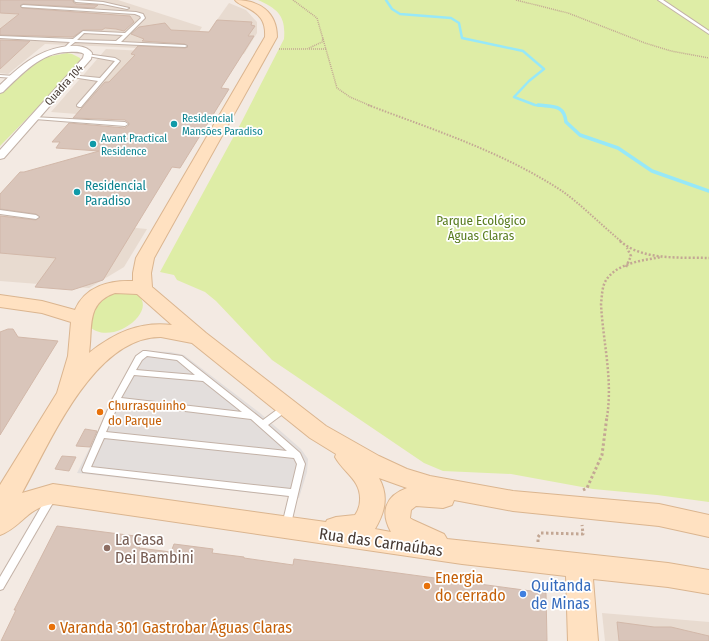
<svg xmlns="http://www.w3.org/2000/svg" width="709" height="641" font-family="'Fira Sans Condensed',sans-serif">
<rect width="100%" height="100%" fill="#f3eae3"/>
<g fill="#e8dbd0">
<path d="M17 0H118L202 27 188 50 45 44 8 74 0 73V14Z"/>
<path d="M229 3 246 10 257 22V33L244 54 195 51Z"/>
<path d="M106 49 183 53 142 119 51 112Z"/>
<path d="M0 215 147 229 124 267 89 288 0 281Z"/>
<path d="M602 613 709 622V641H605Z"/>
</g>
<g fill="#deeda6">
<path d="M258 0H709V502L657 495 593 489 511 474 443 471 424 463 272 360 216 301 205 292 177 280 174 275 160 272 241 123 284 39C286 16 278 9 258 0Z"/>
<path d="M67 53 72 54 80 58V61L79 65 0 146V94L42 58Z"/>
<path d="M116 290C124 291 135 291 140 297 155 315 108 348 88 325L92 305Z"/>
</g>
<path fill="#e3dedc" d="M143 351 170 352 184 355 260 413 301 449 308 459 307 472 299 498 77 473 124 379Z"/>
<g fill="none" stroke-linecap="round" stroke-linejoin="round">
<path stroke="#97e8f8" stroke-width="2.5" d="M386 0 392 9 400 14 451 18 459 23 462 38 523 51 544 69 529 81 514 97 535 105 546 106"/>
<path stroke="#97e8f8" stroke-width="3.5" d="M538 105C553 107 564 104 566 122L580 135 618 148 652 171 709 191"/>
</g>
<g fill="#d9c5ba" stroke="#d2b8a9">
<path d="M0 0H73V2L76 4 98 5 94 8 23 4 20 6 22 8 130 16 134 22 124 31 116 29 105 28 102 30H83L73 37 0 35V29L19 14 0 13Z"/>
<path d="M217 20 252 22 251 25 255 26 248 36H254L221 88 229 89 180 168 172 167 103 280 72 290 35 287 56 258 0 253V216L36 220 40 217 36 214 0 209V194L20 172H24L99 151 56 148 60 142H52L69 123 125 128 129 125V123L125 120 73 118 105 82H109L135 55 131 54 138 46 185 48 188 47 185 44 142 41 144 39 131 34 139 27 165 23 171 30 209 32Z"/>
<path d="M0 40 30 41 0 69Z"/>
<path d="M8 329H13L18 337 58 341 0 435V332Z"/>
<path d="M85 429 97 431 90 447 76 446Z"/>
<path d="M62 456 76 457 69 471 55 469Z"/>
<path d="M57 526 143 537 139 548 171 552 174 544 213 549 212 553 244 557V558L293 565 294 559 546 593 547 641H1L16 610H14Z"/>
<path d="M617 622 654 627H671L709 636V641H619Z"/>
</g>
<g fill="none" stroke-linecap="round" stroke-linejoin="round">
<defs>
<g id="lane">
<path d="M75 0 103 2 129 8 127 9 103 4 76 2 74 1Z"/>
<path d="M658 0H663L709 31V34Z"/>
<path d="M23 5 136 12 143 14 145 18 121 42 185 45 187 46 185 47 75 42 65 50 63 49 70 42 0 38V36L73 39 83 31 125 33 141 18 140 16 135 14 22 7 21 6ZM84 33 123 35 116 41 77 40Z"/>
<path d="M86 54 115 58 120 61 81 107H79L77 106V105L98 81 72 77 70 76V75L100 78 115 61 88 56 86 55Z"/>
<path d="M0 75 14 76 16 77 14 78 0 77Z"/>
<path d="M33 117 125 122 128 124 125 126 35 119 33 118Z"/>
<path d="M0 210 36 215 39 217 36 219 0 214Z"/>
<path d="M143 351H146L182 356 263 420 282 406H288L289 408 288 410 268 425 300 453 305 464 290 528 287 529 284 528 282 525 289 496 83 472 82 470 112 400 136 356ZM147 356 177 360 195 375 136 370 142 360ZM134 375 203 381 242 412 121 398ZM119 403 251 419 287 451 106 432ZM104 438 294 458 297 464 291 489 91 467Z"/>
<path d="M51 494 54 495 55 498 54 501 3 589 0 590V577L48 495Z"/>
</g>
<path id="street" d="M62 47C72 46 85 44 92 53L91 59 4 158 0 159V150L83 58 84 54C79 51 74 52 68 52 41 52 22 74 3 92L0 93V85C19 67 35 52 62 47Z"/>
<path id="secondary" d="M235 0C258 0 277 11 277 37L154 258 151 273 152 287 206 333 326 426 379 456 407 469 430 476 513 491 659 504 709 515V537L659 526 513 511 454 500 452 505 443 508 416 506 411 510 410 518 413 520 444 534 447 539 668 563 709 570V594L668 587 593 579 598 641H568L566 576 462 564 53 504C26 508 22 527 0 535V485L57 393 68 356 71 322 42 313 0 307V295L42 301 75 310C85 286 110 280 133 281V273L136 258 265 37C266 21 260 14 246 7 242 5 237 3 235 0ZM115 293 137 294 172 325C140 321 114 333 89 353 93 329 85 303 115 293ZM161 337 192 343 310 438 336 454 335 457C344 473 361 480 360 500 360 505 358 511 355 515L336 517 327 520 326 522 53 484 22 493C50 443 94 336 161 337ZM379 478 407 488C385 496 380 512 391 532L375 529C385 512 389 496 379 478Z"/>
</defs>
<use href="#lane" stroke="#c3b2a7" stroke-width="2"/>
<use href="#street" stroke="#c3b2a7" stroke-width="2"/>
<use href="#secondary" stroke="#dbb58f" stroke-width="2"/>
<g stroke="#c3a794" stroke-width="1.5" stroke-dasharray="1 1" stroke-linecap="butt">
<path d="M293 0 317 18 337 88 350 97 371 106"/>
<path d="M516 0 568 13 645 43 671 51 709 58"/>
<path d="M279 49H307L322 42 323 38"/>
<path d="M309 49H327"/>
</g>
<path stroke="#c3a794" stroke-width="2" stroke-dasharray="1.5 1.5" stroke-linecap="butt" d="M368 105C434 130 503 152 562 191 582 205 602 226 622 242"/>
<g stroke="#c3a794" stroke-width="2.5" stroke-dasharray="2 2" stroke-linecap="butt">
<path d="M620 241C643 261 681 257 709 258"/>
<path d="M626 267 631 256 627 248"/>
<path d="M607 417C613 379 603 342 601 304 602 296 602 288 605 282 615 263 644 260 662 257"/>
</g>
<g stroke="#c3a794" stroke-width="3" stroke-dasharray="2.5 2.5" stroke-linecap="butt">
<path d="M583 490 587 488 602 455 607 416"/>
<path d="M538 542V537L541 533 583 534 582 525"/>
</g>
<use href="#lane" fill="#fff" fill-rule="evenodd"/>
<use href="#street" fill="#fff" fill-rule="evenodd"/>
<use href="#secondary" fill="#ffe1c1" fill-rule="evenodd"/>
</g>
<g fill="#0f9aa8" stroke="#fff" stroke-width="1.5">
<circle cx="174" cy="124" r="4"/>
<circle cx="93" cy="144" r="4"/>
<circle cx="77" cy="192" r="4"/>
</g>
<g fill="#e8710a" stroke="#fff" stroke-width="1.5">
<circle cx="100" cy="412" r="4"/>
<circle cx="427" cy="586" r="4"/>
<circle cx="52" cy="627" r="4"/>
</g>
<circle fill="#8d6e63" stroke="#fff" stroke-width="1.5" cx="107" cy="548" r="4"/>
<circle fill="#3f7fe0" stroke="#fff" stroke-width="1.5" cx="523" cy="594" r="4"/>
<g text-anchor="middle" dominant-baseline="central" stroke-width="3.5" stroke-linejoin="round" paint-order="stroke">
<g font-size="11" fill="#463932" stroke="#fff">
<text transform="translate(64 85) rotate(-48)">Quadra 104</text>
</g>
<g font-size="11" fill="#0d838f" stroke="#fff" text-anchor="start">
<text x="182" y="118">Residencial<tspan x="182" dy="13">Mansões Paradiso</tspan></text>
<text x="101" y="138">Avant Practical<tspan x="101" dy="13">Residence</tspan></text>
</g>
<g font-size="13" fill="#0d838f" stroke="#fff" text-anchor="start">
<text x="85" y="185">Residencial<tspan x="85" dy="15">Paradiso</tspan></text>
</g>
<g font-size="13" fill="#5a7d20" stroke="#fff">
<text x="481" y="220">Parque Ecológico<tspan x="481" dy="15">Águas Claras</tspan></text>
</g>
<g font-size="13" fill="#c56008" stroke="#fff" text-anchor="start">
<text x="108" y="405">Churrasquinho<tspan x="108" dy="15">do Parque</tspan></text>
</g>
<g font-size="16" fill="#785e54" stroke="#fff" text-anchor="start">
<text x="115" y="539">La Casa<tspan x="115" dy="18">Dei Bambini</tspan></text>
</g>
<g font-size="16" fill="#463932" stroke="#fff">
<text transform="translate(381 542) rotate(8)">Rua das Carnaúbas</text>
</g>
<g font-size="16" fill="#c56008" stroke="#fff" text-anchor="start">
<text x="435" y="577">Energia<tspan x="435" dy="18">do cerrado</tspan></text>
<text x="60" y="627">Varanda 301 Gastrobar Águas Claras</text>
</g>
<g font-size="16" fill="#366cbe" stroke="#fff" text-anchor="start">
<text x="531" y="585">Quitanda<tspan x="531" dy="18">de Minas</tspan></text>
</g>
</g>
</svg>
